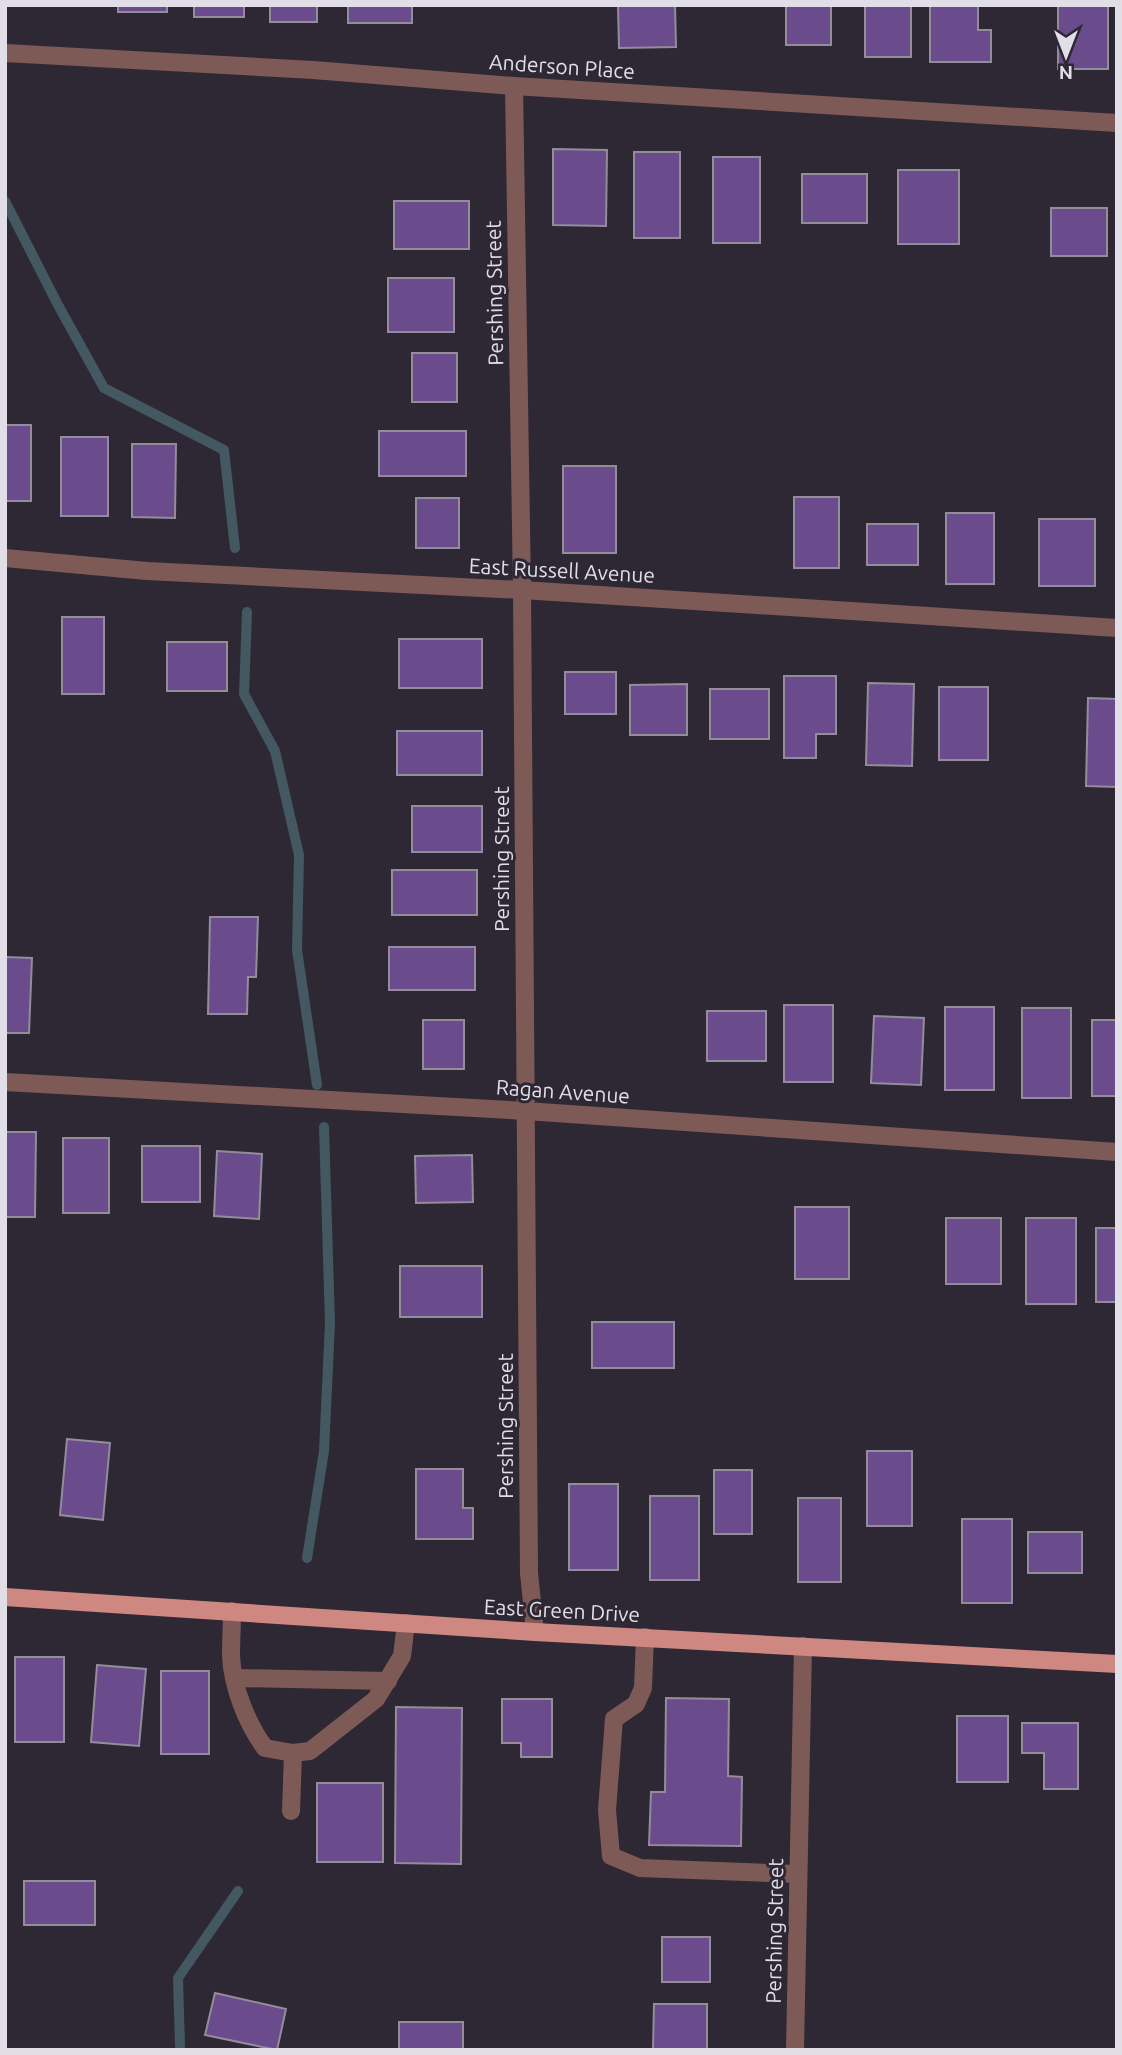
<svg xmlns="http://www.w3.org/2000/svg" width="1122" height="2055" font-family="Ubuntu,sans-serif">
<rect width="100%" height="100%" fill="#2e2835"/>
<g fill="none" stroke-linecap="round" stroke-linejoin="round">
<g stroke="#445862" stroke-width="10">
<path d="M5 201 58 305 104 388 224 450 235 548"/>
<path d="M247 612 244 694 275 751 299 855 297 950 317 1085"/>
<path d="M307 1558 324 1451 330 1323 324 1127"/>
<path d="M180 2046 178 1978 238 1891"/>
</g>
</g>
<g fill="#6a4c8c" stroke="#928c9b" stroke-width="2">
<rect x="118" y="5" width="49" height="7"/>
<rect x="194" y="5" width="50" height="12"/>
<rect x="270" y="5" width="47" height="17"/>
<rect x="348" y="5" width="64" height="18"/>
<path d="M618 5H675L676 47 619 48Z"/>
<rect x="786" y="5" width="45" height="40"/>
<rect x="865" y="5" width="46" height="52"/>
<path d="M930 5H978V30H991V62H930Z"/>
<rect x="1058" y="5" width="50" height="64"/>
<path d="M553 149 607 150 606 226 553 225Z"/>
<rect x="634" y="152" width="46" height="86"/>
<rect x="713" y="157" width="47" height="86"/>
<rect x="898" y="170" width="61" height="74"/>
<rect x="802" y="174" width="65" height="49"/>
<rect x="394" y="201" width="75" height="48"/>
<rect x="1051" y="208" width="56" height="48"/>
<rect x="388" y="278" width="66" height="54"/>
<rect x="412" y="353" width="45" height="49"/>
<rect x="5" y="425" width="26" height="76"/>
<rect x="379" y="431" width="87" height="45"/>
<rect x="61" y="437" width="47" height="79"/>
<path d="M132 444H176L175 518 132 517Z"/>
<rect x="563" y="466" width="53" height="87"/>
<rect x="794" y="497" width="45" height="71"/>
<rect x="416" y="498" width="43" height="50"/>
<rect x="946" y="513" width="48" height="71"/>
<rect x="1039" y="519" width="56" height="67"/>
<rect x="867" y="524" width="51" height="41"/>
<rect x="62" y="617" width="42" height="77"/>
<rect x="399" y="639" width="83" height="49"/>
<rect x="167" y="642" width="60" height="49"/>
<rect x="565" y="672" width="51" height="42"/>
<path d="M784 676H836V734H816V758H784Z"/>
<path d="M868 683 914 684 912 766 866 765Z"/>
<path d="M687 684V735H630V685Z"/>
<rect x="939" y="687" width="49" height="73"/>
<rect x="710" y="689" width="59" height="50"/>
<path d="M1088 698 1117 699V787L1086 786Z"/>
<rect x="397" y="731" width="85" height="44"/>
<rect x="412" y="806" width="70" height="46"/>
<rect x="392" y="870" width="85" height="45"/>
<path d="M210 917H258L256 977H248L247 1014H208Z"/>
<rect x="389" y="947" width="86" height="43"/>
<path d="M5 957 32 958 29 1033H5Z"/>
<rect x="784" y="1005" width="49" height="77"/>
<rect x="945" y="1007" width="49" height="83"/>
<rect x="1022" y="1008" width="49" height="90"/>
<rect x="707" y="1011" width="59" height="50"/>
<path d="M874 1016 924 1018 921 1085 871 1083Z"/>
<rect x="423" y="1020" width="41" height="49"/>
<rect x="1092" y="1020" width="25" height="76"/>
<path d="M5 1132H36L35 1217H5Z"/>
<rect x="63" y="1138" width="46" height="75"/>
<rect x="142" y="1146" width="58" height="56"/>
<path d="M217 1151 262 1154 259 1219 214 1216Z"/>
<path d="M472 1155 473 1202 416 1203 415 1156Z"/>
<rect x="795" y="1207" width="54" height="72"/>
<rect x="946" y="1218" width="55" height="66"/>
<rect x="1026" y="1218" width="50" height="86"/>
<rect x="1096" y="1228" width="21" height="74"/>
<rect x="400" y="1266" width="82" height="51"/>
<rect x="592" y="1322" width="82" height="46"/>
<path d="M67 1439 110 1443 103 1520 60 1515Z"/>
<rect x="867" y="1451" width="45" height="75"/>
<path d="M416 1469H463V1508H473V1539H416Z"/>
<rect x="714" y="1470" width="38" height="64"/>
<rect x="569" y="1484" width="49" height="86"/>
<rect x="650" y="1496" width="49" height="84"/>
<rect x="798" y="1498" width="43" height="84"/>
<rect x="962" y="1519" width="50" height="84"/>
<rect x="1028" y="1532" width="54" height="41"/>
<rect x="15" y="1657" width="49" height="85"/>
<path d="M97 1665 146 1669 139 1746 91 1742Z"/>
<rect x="161" y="1671" width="48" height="83"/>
<path d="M666 1698 729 1699 728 1776 742 1777 741 1846 649 1845 651 1792H665Z"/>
<path d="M502 1699H552V1757H521V1743H502Z"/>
<path d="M396 1707 462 1708 461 1864 395 1863Z"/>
<rect x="957" y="1716" width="51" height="66"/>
<path d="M1022 1723H1078V1789H1044V1753H1022Z"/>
<rect x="317" y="1783" width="66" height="79"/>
<rect x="24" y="1881" width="71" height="44"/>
<rect x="662" y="1937" width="48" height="45"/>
<path d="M215 1993 286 2009 277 2050 205 2035Z"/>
<path d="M654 2004H707V2050L653 2049Z"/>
<rect x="399" y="2022" width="64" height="28"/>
</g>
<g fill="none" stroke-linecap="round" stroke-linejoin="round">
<g stroke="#7e5a57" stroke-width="18">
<path d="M5 53 313 70 514 86 1117 123"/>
<path d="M514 86 522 590 529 1573 535 1632"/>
<path d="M5 558 147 571 522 590 1117 628"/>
<path d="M5 1082 526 1111 1117 1152"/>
<path d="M232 1611C232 1626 231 1641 231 1655 232 1686 247 1724 265 1748L293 1753 310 1751 376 1699 402 1656 406 1623"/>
<path d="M645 1637 643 1688 636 1704 614 1719 607 1810 611 1856 640 1868 798 1874"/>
<path d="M236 1678 388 1681"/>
<path d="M291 1811 293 1753"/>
<path d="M795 2050 803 1646"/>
</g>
<path stroke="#cf8782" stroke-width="18" d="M5 1597 535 1632 1117 1664"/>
</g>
<g text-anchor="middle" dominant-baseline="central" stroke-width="6" stroke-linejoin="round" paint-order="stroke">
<g font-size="21" fill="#e1dee7" stroke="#2e2835">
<text transform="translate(562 66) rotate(4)">Anderson Place</text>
<text transform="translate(494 293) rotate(-91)">Pershing Street</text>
<text transform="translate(562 570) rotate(3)">East Russell Avenue</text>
<text transform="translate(501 859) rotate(-90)">Pershing Street</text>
<text transform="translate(563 1091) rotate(4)">Ragan Avenue</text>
<text transform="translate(505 1426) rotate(-90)">Pershing Street</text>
<text transform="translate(562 1610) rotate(3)">East Green Drive</text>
<text transform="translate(774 1931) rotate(-89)">Pershing Street</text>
</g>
</g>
<rect width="1122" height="2055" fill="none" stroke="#e1dee7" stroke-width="14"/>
<g transform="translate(1066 56) rotate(180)" stroke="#2e2835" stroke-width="5" paint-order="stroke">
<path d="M0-5L12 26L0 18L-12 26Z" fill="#e1dee7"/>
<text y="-10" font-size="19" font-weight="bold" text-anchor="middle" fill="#e1dee7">N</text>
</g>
</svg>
